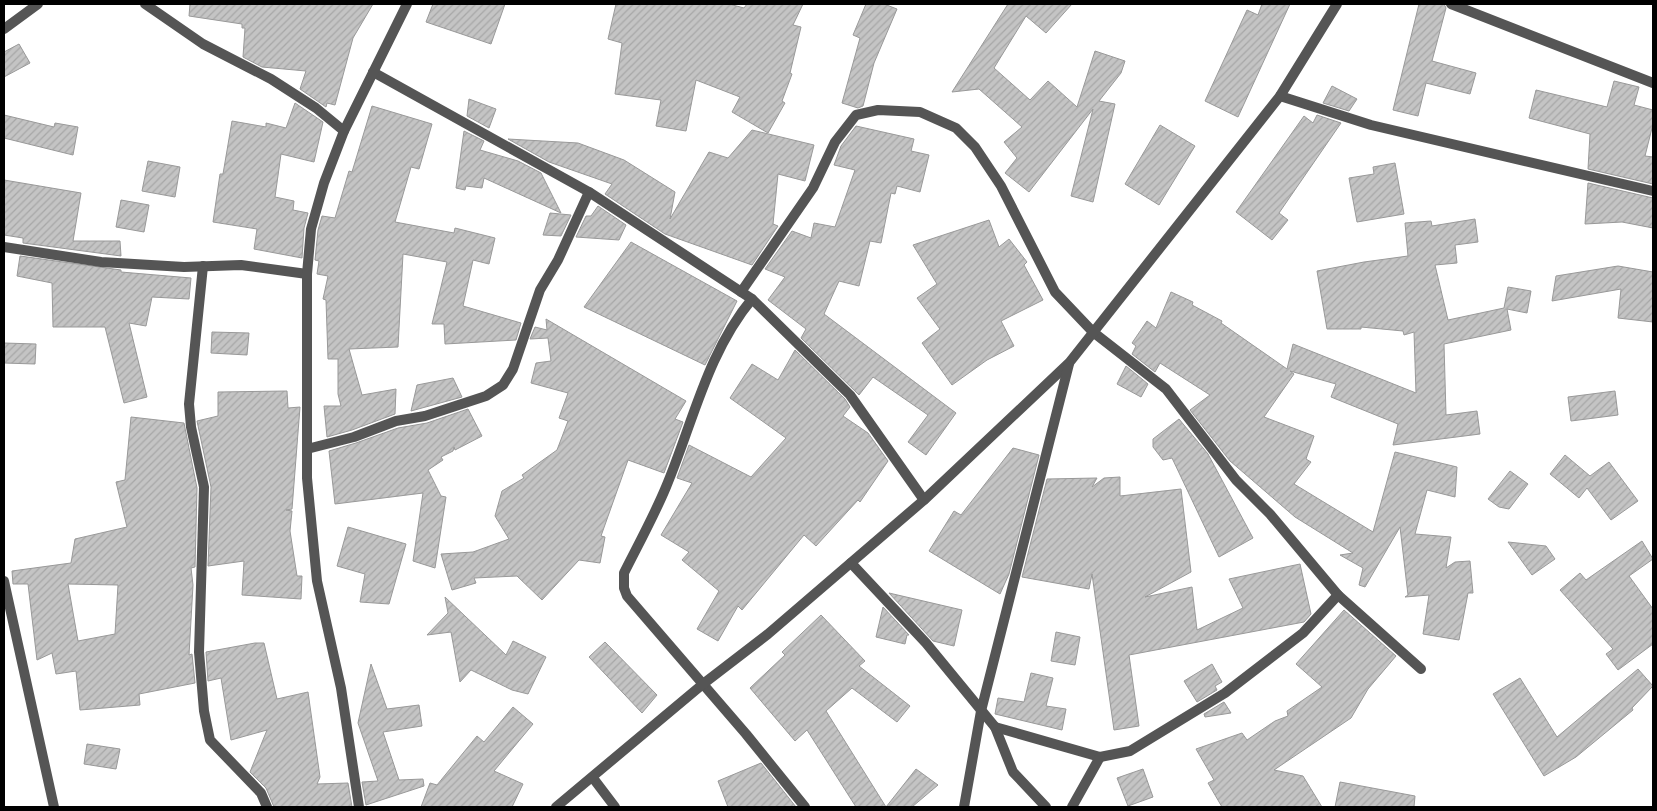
<svg xmlns="http://www.w3.org/2000/svg" width="1657" height="811" font-family="'Varela Round',sans-serif">
<defs>
<pattern id="building-hatch" width="6" height="6" patternUnits="userSpaceOnUse" patternTransform="scale(1.25)"><rect width="6" height="6" fill="#c4c4c4"/><path d="M-1 1l2-2M0 6l6-6M5 7l2-2" fill="none" stroke="#a7a7a7"/></pattern>
</defs>
<rect width="100%" height="100%" fill="#fff"/>
<g fill="url(#building-hatch)" stroke="#999" fill-rule="evenodd">
<path d="M190 4H373L353 38 335 105 327 103 326 107 300 89 306 71 262 67 243 57 245 28H242V24L189 16Z"/>
<path d="M433 4H505L491 44 426 22Z"/>
<path d="M616 4H729L744 8 747 4H803L793 25 801 27 790 73 792 74 782 101 785 103 768 133 732 112 740 97 696 80 686 131 656 126 661 100 615 94 622 43 608 39Z"/>
<path d="M866 4H884L897 9 874 63 863 106 858 108 842 103 860 38 853 35Z"/>
<path d="M1008 4H1072L1046 33 1026 16 994 68 1030 100 1048 81 1077 107 1095 51 1125 61 1121 73 1099 101 1115 104 1093 202 1071 196 1093 109 1029 192 1005 173 1017 158 1004 142 1022 127 979 89 952 92Z"/>
<path d="M1262 4H1290L1238 117 1205 101 1247 10 1258 15Z"/>
<path d="M1419 4H1444L1446 8 1432 61 1476 73 1470 94 1426 83 1418 116 1393 110Z"/>
<path d="M19 44 30 63 4 77V52Z"/>
<path d="M1614 81 1639 87 1634 105 1653 110V124L1645 156 1653 157V184L1588 169 1590 134 1529 118 1536 90 1607 107Z"/>
<path d="M1332 86 1357 99 1349 111 1323 103Z"/>
<path d="M469 99 496 109 489 128 467 116Z"/>
<path d="M295 103 323 122 314 162 281 154 275 197 294 201 293 210 308 213 304 228 302 258 254 249 257 229 213 222 220 174H223L232 121 266 127V123L286 128Z"/>
<path d="M372 106 432 124 419 169 411 167 395 222 454 233 455 228 495 238 489 264 473 260 463 306 521 323 516 340 445 344 444 324H432L447 262 403 254 398 347 349 349 362 395 396 389 395 414 352 430 327 437 324 406H341L338 394V359H328L326 300 323 299 328 276 317 274 319 261 315 260 318 230 322 216 335 218 349 171 352 172Z"/>
<path d="M4 115 54 127 55 123 78 127 73 155 4 138Z"/>
<path d="M1317 115 1341 123 1279 213 1288 220 1272 240 1236 212 1304 116 1313 123Z"/>
<path d="M1160 125 1195 146 1159 205 1125 184Z"/>
<path d="M856 126 914 139 911 151 929 155 920 192 897 186 895 194 891 193 881 243 870 241 859 286 839 281 824 314 956 413 926 455 908 442 928 415 873 377 859 395 801 338 806 329 768 300 785 277 765 269 792 231 811 238 814 223 835 227 855 170 834 165 841 146Z"/>
<path d="M752 130 814 145 805 181 778 174 773 224 778 226 752 265 665 234 605 194 612 184 549 162 508 139 578 143 624 160 675 192 670 219 709 152 728 158Z"/>
<path d="M464 131 484 141 480 150 518 161 541 173 561 213 484 178 482 188 466 186 465 190 456 188Z"/>
<path d="M148 161 180 167 175 197 142 191Z"/>
<path d="M1395 163 1404 214 1357 222 1349 178 1374 174 1373 167Z"/>
<path d="M4 180 81 193 73 241H120L121 256 23 243V238L4 235Z"/>
<path d="M1588 183 1653 198V228L1622 222 1585 224Z"/>
<path d="M121 200 149 205 144 232 116 227Z"/>
<path d="M598 206 626 225 619 240 576 237 586 216H591Z"/>
<path d="M550 213 571 215 561 236 543 235Z"/>
<path d="M1475 219 1478 242 1455 245 1457 263 1435 265 1448 320 1504 308 1508 287 1531 291 1527 313 1507 309 1511 330 1444 344 1446 415 1477 411 1480 434 1393 445 1398 424 1331 397 1336 384 1290 371 1294 374 1264 417 1314 436 1306 459 1311 462 1294 484 1373 532 1395 452 1457 467 1455 497 1427 490 1415 534 1451 537 1446 568 1455 562 1470 561 1473 593H1468L1459 640 1423 634 1429 595 1405 597 1408 595 1400 527 1365 587 1359 585 1363 568 1340 555 1353 553 1295 517 1230 461 1190 410 1210 395 1160 363 1155 372 1132 354 1136 346 1132 343 1147 321 1156 328 1171 292 1193 302 1192 305 1222 321 1221 323 1287 369 1293 344 1416 393 1414 332 1404 335 1403 331 1361 327V329H1327L1317 271 1364 262 1408 256 1405 223 1431 221 1432 226Z"/>
<path d="M989 220 999 247 1009 239 1027 262 1024 265 1043 300 1001 321 1014 346 987 360 952 385 922 343 940 329 917 298 937 284 913 245Z"/>
<path d="M631 242 737 301 705 365 584 307Z"/>
<path d="M20 256 121 270V272L191 278 189 299 152 297 146 326 129 323 147 397 124 403 105 327H53L52 283 17 276Z"/>
<path d="M1618 266 1653 272V322L1618 318 1621 289 1552 301 1556 276Z"/>
<path d="M546 319 686 401 675 419 683 422 664 473 628 460 601 536 605 537 600 563 579 560 542 600 517 576 474 578 476 583 452 590 441 554 473 552 509 539 495 516 502 491 524 478 522 475 557 450 568 421 559 418 568 393 531 383 536 363 551 361 548 338 530 339 535 327 547 330Z"/>
<path d="M212 332 249 333 247 355 211 353Z"/>
<path d="M4 343 36 344 35 364 4 363Z"/>
<path d="M795 350 845 399 850 407 843 416 868 433 888 461 860 502 858 500 816 546 804 535 742 610 738 606 718 641 697 629 719 591 682 560 689 552 661 535 692 483 677 478 689 445 751 477 786 438 730 398 752 364 778 380Z"/>
<path d="M1126 366 1148 384 1141 397 1117 384Z"/>
<path d="M453 378 462 397 411 411 417 385Z"/>
<path d="M287 391 288 408 300 407 292 509 286 510 292 511 290 531 297 576H302L301 599 242 595 244 561 208 566 211 487 197 421 218 416V392Z"/>
<path d="M1615 391 1618 415 1571 421 1568 397Z"/>
<path d="M468 409 482 436 455 450 454 447 453 451 441 457 443 460 428 470 441 496 446 497 435 568 413 561 423 493 335 504 329 451 356 443 398 428 427 423Z"/>
<path d="M131 417 184 423 197 488 195 567 191 568 193 585 189 655 192 654 195 683 139 694 140 705 80 710 76 671 56 674 52 653 37 660 28 584H13L12 571 71 563 75 539 127 527 116 482 125 480ZM68 584 118 585 115 634 78 641Z"/>
<path d="M1179 419 1208 454 1253 538 1219 557 1172 458 1163 460 1153 447V439Z"/>
<path d="M1013 448 1039 455 1009 574 1000 594 929 551 954 511 961 515Z"/>
<path d="M1565 455 1590 476 1609 462 1638 501 1611 520 1587 488 1579 498 1550 474Z"/>
<path d="M1510 471 1528 484 1509 509 1499 507 1488 499Z"/>
<path d="M1120 477V496L1181 489 1191 572 1145 597 1192 587 1197 630 1243 608 1229 579 1300 564 1311 614 1304 622 1129 655 1139 726 1114 730 1092 574 1089 589 1022 577 1047 479 1097 478 1092 487 1104 478Z"/>
<path d="M348 527 406 544 389 604 360 602 365 574 337 566Z"/>
<path d="M1642 541 1653 559 1629 576 1653 609V644L1618 670 1606 654 1613 649 1560 590 1580 573 1586 580Z"/>
<path d="M1508 542 1546 546 1555 559 1532 575Z"/>
<path d="M889 593 962 610 954 646 933 641Z"/>
<path d="M445 597 506 655 513 641 546 657 528 694 512 690 471 670 460 682 451 632 427 635 448 613Z"/>
<path d="M883 607 909 635H907L905 644 876 637Z"/>
<path d="M1344 610 1396 656 1368 689 1351 718 1274 770 1303 776 1322 807H1222L1208 783 1214 780 1196 749 1242 733 1247 740 1275 721 1288 716 1287 711 1322 687 1296 664Z"/>
<path d="M821 615 865 661 859 666 910 706 897 722 852 688 826 711 886 807 916 769 938 785 912 807H856L807 730 795 741 750 688 785 655 782 652Z"/>
<path d="M1056 632 1080 637 1075 665 1051 661Z"/>
<path d="M605 642 657 695 642 713 589 657Z"/>
<path d="M255 643H264L277 699 308 692 320 777 317 784 348 783 352 807H274L266 788 250 772 267 730 231 740 221 678 208 681 206 652Z"/>
<path d="M371 664 387 709 419 705 422 726 383 732 399 780 423 779 424 786 366 805 362 782 378 781 358 723Z"/>
<path d="M1212 664 1222 682 1215 686 1217 690 1197 702 1184 681Z"/>
<path d="M1638 669 1653 686 1632 708 1633 710 1576 757 1544 776 1493 694 1520 678 1557 737Z"/>
<path d="M1031 673 1053 678 1046 706 1066 709 1062 730 995 714 998 698 1024 702Z"/>
<path d="M1224 702 1231 713 1205 717 1204 714Z"/>
<path d="M513 707 533 724 494 771 523 784 512 807H421L430 783 437 785 477 736 484 742Z"/>
<path d="M87 744 120 749 116 769 84 764Z"/>
<path d="M761 763 796 807H728L718 781Z"/>
<path d="M1143 769 1153 797 1128 806 1117 778Z"/>
<path d="M1340 782 1415 796 1414 807H1335Z"/>
</g>
<g fill="none" stroke-linecap="round" stroke-linejoin="round">
<g stroke="#555" stroke-width="10">
<path d="M145 4 203 44 271 79 316 108 344 131"/>
<path d="M1451 4 1653 83"/>
<path d="M4 29 38 4"/>
<path d="M373 72 589 192 752 299 850 395 924 500"/>
<path d="M1280 96 1371 125 1653 191"/>
<path d="M4 247 101 262 184 267 241 265 307 274"/>
<path d="M203 266 189 404 191 427 204 487 199 652 204 711 210 740 261 793 267 807"/>
<path d="M741 292 813 188 835 142 856 115 878 110 920 112 956 128 975 147 1001 186 1055 292 1093 332 1166 389 1236 480 1270 514 1338 595 1421 669"/>
<path d="M752 299C707 353 693 423 666 487 654 516 638 545 624 573V588L627 596 746 734 805 807"/>
<path d="M307 449 354 437 396 421 425 416 486 396 503 385 513 369 540 290 558 260 589 192"/>
<path d="M851 563 926 643 995 727 1013 772 1046 807"/>
<path d="M4 581 54 807"/>
<path d="M995 727 1100 757 1130 751 1225 693 1303 633 1338 595"/>
<path d="M593 778 615 807"/>
<path d="M359 807 341 688 317 581 307 478V274L311 229 324 183 344 131 407 4"/>
<path d="M556 807 703 684 768 634 924 500 1069 363 1280 96 1337 4"/>
<path d="M964 807 981 711 1069 364"/>
<path d="M1072 807 1100 757"/>
</g>
</g>
<rect width="1657" height="811" fill="none" stroke="#000000" stroke-width="10"/>
</svg>
